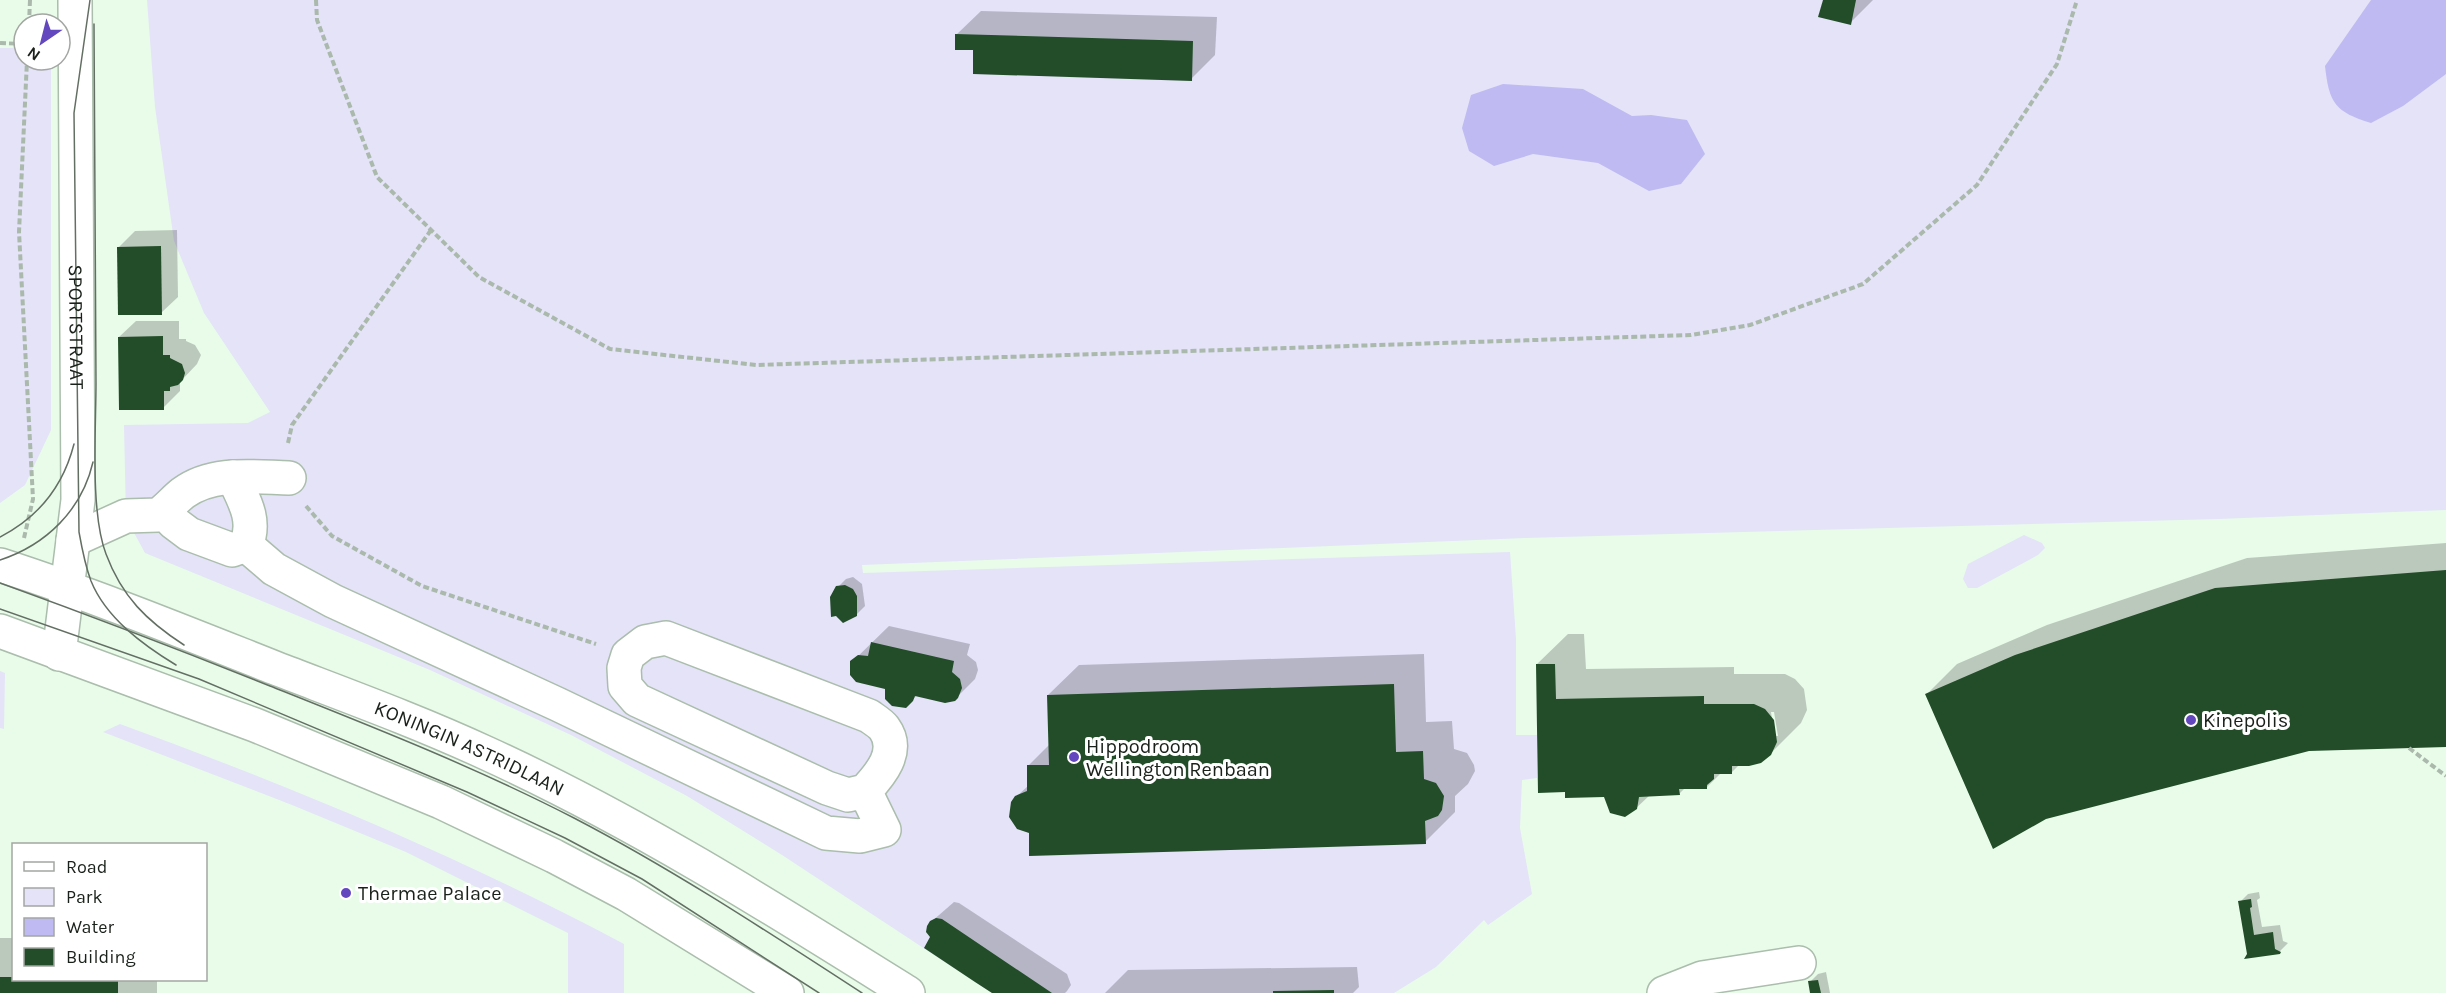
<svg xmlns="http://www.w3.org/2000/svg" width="2446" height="993" font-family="Karla,sans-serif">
<rect width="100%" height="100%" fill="#e9fcea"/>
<g fill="#e4e3f8">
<path d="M147 0H2446V510L2218 519 1525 538 862 565 863 573 1510 552 1516 639V735H1537V778L1522 780 1520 828 1532 894 1488 925 1484 920 1436 967 1394 993H992L782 855 687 796 571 735 430 670 145 553 126 518 124 425 248 423 270 412 204 313 174 241 155 107Z"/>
<path d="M0 48H24V60H51V430L25 485 0 503Z"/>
<path d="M2024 535 2042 543 2045 548 2038 555 1977 588H1968L1963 579 1968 564Z"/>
<path d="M0 671 5 673 4 729 0 728Z"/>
<path d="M120 724C293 787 461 857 624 944V993H568V933L406 852 292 805 103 732Z"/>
</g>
<g fill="#bfbaf1">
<path d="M2371 0H2446V74L2403 106 2371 123C2335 112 2329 103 2325 66Z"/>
<path d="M1503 84 1583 89 1632 116 1651 115 1687 120 1705 154 1681 184 1649 191 1598 163 1533 154 1494 166 1469 151 1462 128 1471 95Z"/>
</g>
<g fill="#0003" fill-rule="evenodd">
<path d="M1823 0H1873L1850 23Z"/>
<path d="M981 11 1217 17 1215 55 1191 79 975 49 956 35Z"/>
<path d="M177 230 178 297 161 313 119 247 135 231Z"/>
<path d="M136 321H179V339H186V341L195 345 201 355 197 364 180 382V391L163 408 119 337Z"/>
<path d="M2446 543V746L1927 694 1957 664 2047 625 2247 558Z"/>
<path d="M853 577 862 584 865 606 856 615 838 587 846 579Z"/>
<path d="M889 626 970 644 967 655 976 662 978 670 975 679 954 700 917 695 906 706 886 688 852 662Z"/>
<path d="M1568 634H1584L1586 669 1734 667V674H1785L1795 679 1804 689 1807 710 1801 723 1770 754 1739 765 1732 772 1721 773 1707 787 1685 788 1679 794 1650 795 1633 811 1605 796 1537 664ZM1771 712H1774L1778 736H1775Z"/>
<path d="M1424 654 1426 722 1452 721 1454 749 1467 753 1474 765 1475 771 1468 784 1455 796V812L1425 842 1030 832 1016 797 1029 785 1028 766 1050 744 1048 695 1079 665Z"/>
<path d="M2259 892 2260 898 2257 900 2262 927 2280 925 2283 941 2288 943 2279 952 2249 954 2240 902 2248 894Z"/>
<path d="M954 902 959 903 1067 974 1071 985 1067 991 1065 993H996L932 937 931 922Z"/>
<path d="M0 938H14V980H157V993H0Z"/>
<path d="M1357 967 1359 987 1353 993H1105L1128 970Z"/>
<path d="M1826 972 1830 993H1812L1810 982 1818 974Z"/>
</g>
<g fill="#224d28">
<path d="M1823 0H1856L1851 25 1818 17Z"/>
<path d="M955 34 1193 41 1192 81 973 74V50H955Z"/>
<path d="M161 246 162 315H118L117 247Z"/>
<path d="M163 336V355H170V358L182 364 185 373 183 380 178 385 170 387V391H164V410H119L118 337Z"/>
<path d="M2446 570V747L2309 751 2046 819 1993 849 1925 694 2015 655 2215 588Z"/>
<path d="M845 585 853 589 857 596V616L843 623 836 616 831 617 830 597 836 586Z"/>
<path d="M871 642 954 661 952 672 960 679 962 688 958 698 955 701 945 703 915 696 913 701 906 708 892 706 885 699V689L856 682 850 675V661L858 655 868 656Z"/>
<path d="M1536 664H1555L1556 699 1704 696V704H1754L1765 709 1774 720 1777 742 1771 755 1761 763 1749 766H1732V774H1714V779L1707 785V789H1679L1680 795 1639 797 1637 809 1625 817 1610 813 1604 797 1565 798V792L1538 793Z"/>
<path d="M1394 684 1396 752 1423 751 1424 779 1436 783 1444 796 1442 810 1438 816 1425 821 1426 844 1029 856V833L1017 829 1009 817 1011 802 1015 796 1027 791V765H1049L1047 695Z"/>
<path d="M2251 899 2252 907 2250 908 2254 935 2273 932 2275 949 2281 952 2280 954 2244 959 2247 954 2238 901Z"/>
<path d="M936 918 942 919 1052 993H992L975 982 924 948 930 937 926 932 927 926 930 921Z"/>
<path d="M0 977H14V980H118V993H0Z"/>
<path d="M1818 980 1821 993H1810L1808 981Z"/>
<path d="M1334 990V993H1273V991Z"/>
</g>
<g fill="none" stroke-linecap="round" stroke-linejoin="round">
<defs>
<g id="minor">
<path d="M168 508 173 522 189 534 232 550 246 545C257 521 244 500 233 477"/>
<path d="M73 540 126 516 158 515C167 509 174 500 183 493 213 471 253 477 289 478"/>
<path d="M246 545 274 569 333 601 557 704 826 833 860 836 884 830 865 791C880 775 901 751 884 728 880 723 873 719 869 716L666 638 645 642 628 655 624 668 625 686 637 700 827 788 848 795 865 791"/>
<path id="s1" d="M0 565C93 595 184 632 275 668 345 695 417 721 486 753 633 820 771 907 908 993"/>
<path d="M0 631 255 725 441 802 554 856 626 894 787 993"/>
<path d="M59 654 78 500 75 0"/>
<path d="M1664 993 1702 978 1799 963"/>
</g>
</defs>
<use href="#minor" stroke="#abbdac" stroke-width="36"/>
<g stroke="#aab9ab" stroke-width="4" stroke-dasharray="6 3" stroke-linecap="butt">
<path d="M316 0 317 20 377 177 479 277 610 349 756 365 1691 335 1750 325 1863 284 1977 185 2057 64 2077 0"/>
<path d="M29 24 30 0"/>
<path d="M0 43 24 44"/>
<path d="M288 443 292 425 431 230"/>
<path d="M306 506 332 536 422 586 596 644"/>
<path d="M24 538 33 499 19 232 27 60"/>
<path d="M2409 748 2446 776"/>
</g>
<use href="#minor" stroke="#fff" stroke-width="33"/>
<g stroke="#646f64" stroke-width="1.5">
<path id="s2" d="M90 0 74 113 79 532C82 549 85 565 91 581 106 618 143 645 176 665"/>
<path d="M94 24C95 144 95 263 96 383 96 430 90 512 106 554 122 597 147 621 184 645"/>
<path d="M0 537C39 517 63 487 74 444"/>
<path d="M0 560C46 545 82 510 93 462"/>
<path d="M0 583C91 616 180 650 270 686 373 727 475 767 574 818 674 870 768 932 862 993"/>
<path d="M0 609 199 679 467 792 565 838 642 879 819 993"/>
</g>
</g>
<g fill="#6347bf" stroke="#fff" stroke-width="2">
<circle cx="2191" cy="720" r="6"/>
<circle cx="1074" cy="757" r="6"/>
<circle cx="346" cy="893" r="6"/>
</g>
<g text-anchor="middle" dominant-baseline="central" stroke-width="6" stroke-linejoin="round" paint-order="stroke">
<g font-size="20" fill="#1a211a" stroke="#fff">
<text stroke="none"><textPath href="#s2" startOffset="328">SPORTSTRAAT</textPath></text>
<text stroke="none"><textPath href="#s1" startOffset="504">KONINGIN ASTRIDLAAN</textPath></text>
</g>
<g font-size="20" fill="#1a211a" stroke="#fff" text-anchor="start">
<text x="2203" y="720">Kinepolis</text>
<text x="1086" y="746">Hippodroom<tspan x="1086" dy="23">Wellington Renbaan</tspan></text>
<text x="358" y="893">Thermae Palace</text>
</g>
</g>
<rect x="12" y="843" width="195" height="138" fill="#ffffff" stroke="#a3a6a3" stroke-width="1.5"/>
<rect x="24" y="862" width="30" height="9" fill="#ffffff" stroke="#a3a6a3" stroke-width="1.5"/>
<text x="66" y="873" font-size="18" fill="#1a211a">Road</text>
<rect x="24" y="888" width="30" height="18" fill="#e4e3f8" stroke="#a3a6a3" stroke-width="1.5"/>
<text x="66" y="903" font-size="18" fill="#1a211a">Park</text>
<rect x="24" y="918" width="30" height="18" fill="#bfbaf1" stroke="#a3a6a3" stroke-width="1.5"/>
<text x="66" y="933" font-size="18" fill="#1a211a">Water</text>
<rect x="24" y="948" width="30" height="18" fill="#224d28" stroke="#a3a6a3" stroke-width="1.5"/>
<text x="66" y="963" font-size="18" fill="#1a211a">Building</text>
<g transform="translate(42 42) rotate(215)"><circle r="28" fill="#ffffff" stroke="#a3a6a3" stroke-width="1.5"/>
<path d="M0-4.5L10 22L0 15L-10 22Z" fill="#6347bf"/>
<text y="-9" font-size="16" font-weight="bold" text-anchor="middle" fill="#1a211a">N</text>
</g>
</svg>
